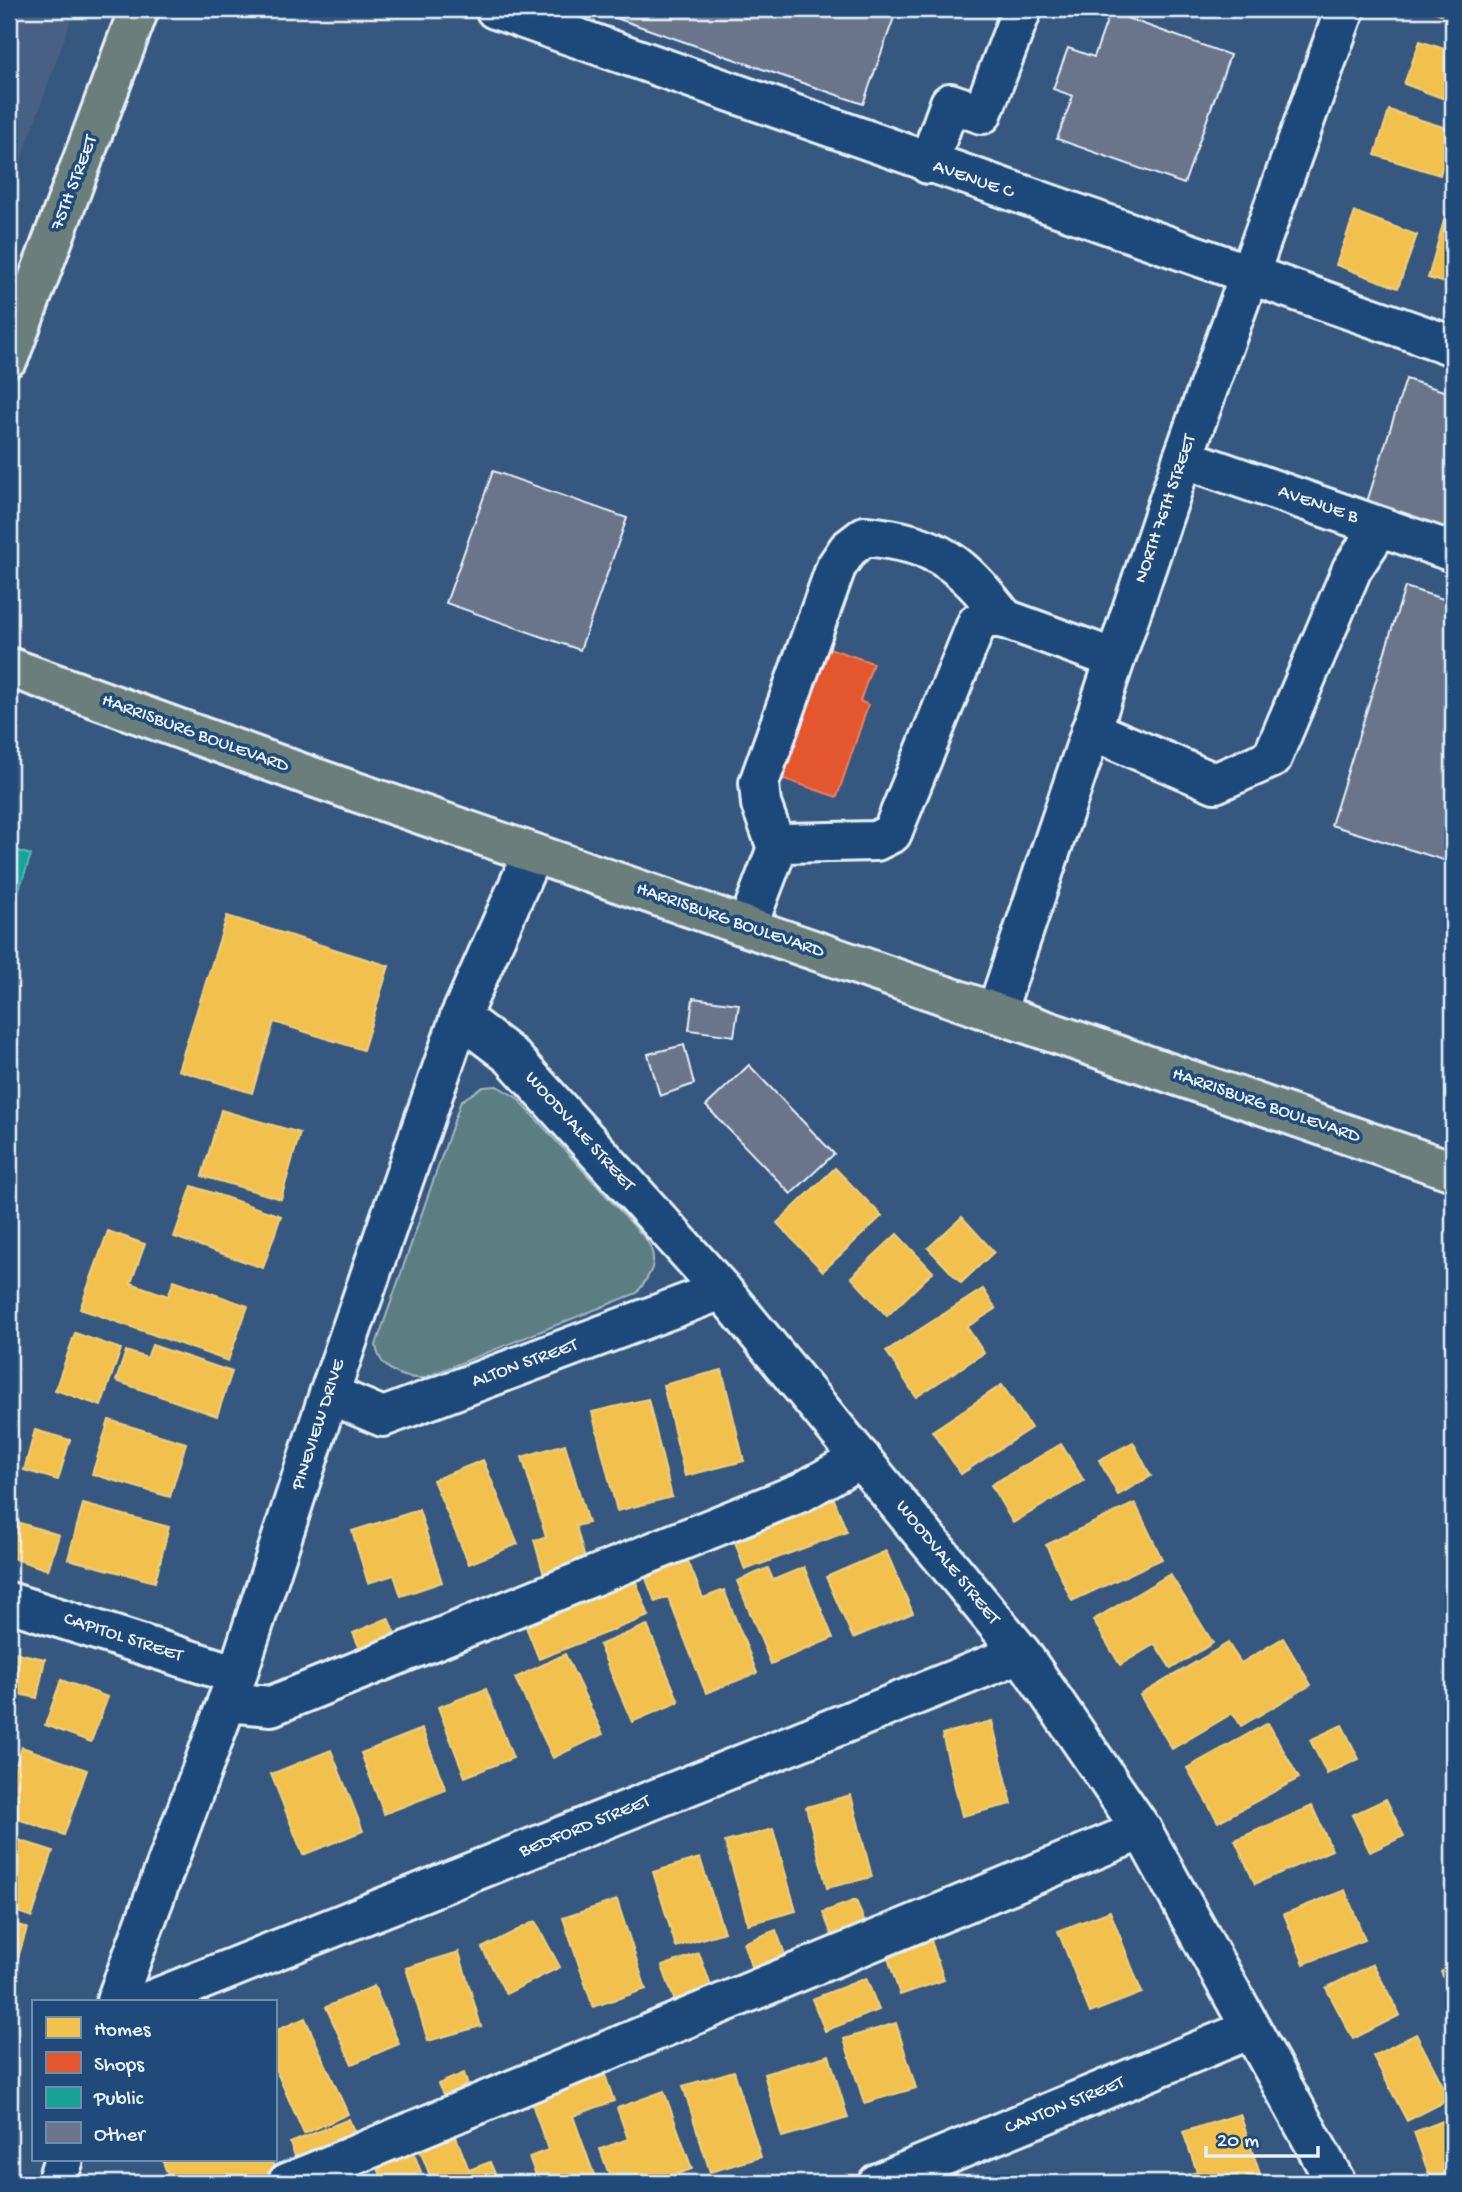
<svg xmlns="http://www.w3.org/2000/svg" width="1462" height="2192" font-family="'Gochi Hand',sans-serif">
<rect width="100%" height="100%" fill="#36577f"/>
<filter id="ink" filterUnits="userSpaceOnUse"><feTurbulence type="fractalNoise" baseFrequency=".0143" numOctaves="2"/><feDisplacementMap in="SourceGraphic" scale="14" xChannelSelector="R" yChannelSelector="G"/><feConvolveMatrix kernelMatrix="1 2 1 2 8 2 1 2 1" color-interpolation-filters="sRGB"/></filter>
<g filter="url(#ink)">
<path fill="#466083" d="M9 9H75L9 195Z"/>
<path fill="#5c7d82" stroke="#a2b7bd" stroke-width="2" d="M497 1086 516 1097 645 1238C661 1260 651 1274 637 1293L423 1378C401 1379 379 1369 376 1345L461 1101 483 1087Z"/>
<g fill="#f2c14e" stroke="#efcf81" stroke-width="2">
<path d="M1426 9H1453V18Z"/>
<path d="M1420 41 1453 52V102L1404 84Z"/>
<path d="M1389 110 1453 130 1440 175 1375 155Z"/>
<path d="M1451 195 1453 196V285L1428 278Z"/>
<path d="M1355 212 1417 235 1398 288 1336 265Z"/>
<path d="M227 916 389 966 363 1050 274 1022 252 1093 178 1070Z"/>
<path d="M221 1110 300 1133 281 1199 202 1176Z"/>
<path d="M835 1168 882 1216 823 1271 777 1223Z"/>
<path d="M192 1186 281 1216 263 1268 174 1237Z"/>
<path d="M962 1217 994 1252 961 1283 928 1248Z"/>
<path d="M108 1231 145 1244 131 1283 168 1296 174 1280 248 1306 228 1361 80 1309Z"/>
<path d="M897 1234 933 1272 887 1316 851 1277Z"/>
<path d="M983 1289 996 1309 967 1327 984 1353 916 1397 886 1351Z"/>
<path d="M75 1333 121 1349 101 1406 55 1390Z"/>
<path d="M152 1345 232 1372 217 1416 116 1381 126 1351 147 1358Z"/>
<path d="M722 1370 744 1461 685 1476 663 1385Z"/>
<path d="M1002 1385 1031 1428 961 1474 932 1431Z"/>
<path d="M648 1399 672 1497 617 1511 592 1412Z"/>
<path d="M109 1420 186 1443 170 1497 92 1474Z"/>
<path d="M35 1430 70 1440 58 1480 24 1470Z"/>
<path d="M1133 1442 1151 1476 1118 1495 1099 1460Z"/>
<path d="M565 1444 588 1523 576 1526 588 1570 546 1582 534 1540 546 1537 522 1457Z"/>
<path d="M1061 1444 1084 1481 1013 1523 991 1485Z"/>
<path d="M483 1460 518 1544 469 1564 433 1480Z"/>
<path d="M832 1494 847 1532 745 1570 735 1542 760 1533 756 1521Z"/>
<path d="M1135 1503 1162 1559 1072 1601 1046 1545Z"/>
<path d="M83 1504 169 1527 155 1582 68 1559Z"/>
<path d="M419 1510 442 1582 401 1596 394 1575 368 1583 352 1531Z"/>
<path d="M17 1522 59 1535 48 1570 9 1557V1545Z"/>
<path d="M684 1551 703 1598 724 1590 757 1673 706 1693 668 1597 655 1602 642 1568Z"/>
<path d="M886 1551 913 1613 853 1638 826 1577Z"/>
<path d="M804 1567 833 1638 771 1664 737 1581 768 1568 773 1580Z"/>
<path d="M633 1574 649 1616 539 1659 522 1617Z"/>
<path d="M1170 1574 1213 1643 1171 1669 1155 1644 1120 1665 1093 1620Z"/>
<path d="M388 1618 396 1636 361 1651 353 1633Z"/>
<path d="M647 1625 679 1702 632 1722 599 1645Z"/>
<path d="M1283 1638 1311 1685 1241 1726 1233 1713 1172 1749 1140 1695 1228 1643 1241 1663Z"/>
<path d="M9 1651 45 1659 37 1698 9 1692Z"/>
<path d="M565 1654 603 1734 553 1758 515 1678Z"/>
<path d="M61 1680 108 1697 91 1742 45 1725Z"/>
<path d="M486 1689 513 1758 465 1777 438 1707Z"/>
<path d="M992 1721 1012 1804 962 1816 942 1734Z"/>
<path d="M1268 1723 1299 1778 1218 1822 1187 1768Z"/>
<path d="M1342 1725 1359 1759 1327 1774 1310 1740Z"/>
<path d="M422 1729 446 1790 384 1814 361 1753Z"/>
<path d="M22 1747 87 1770 64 1835 9 1816V1784Z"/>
<path d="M331 1750 363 1831 303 1855 271 1774Z"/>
<path d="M851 1795 872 1877 827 1888 806 1807Z"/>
<path d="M1386 1799 1404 1836 1370 1852 1352 1815Z"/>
<path d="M1312 1806 1332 1850 1255 1884 1235 1840Z"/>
<path d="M773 1829 796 1911 748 1924 725 1842Z"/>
<path d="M9 1837 53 1851 32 1917 9 1909Z"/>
<path d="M700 1858 724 1932 676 1947 653 1872Z"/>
<path d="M1345 1890 1365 1940 1304 1964 1284 1914Z"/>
<path d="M617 1900 646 1989 593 2007 563 1918Z"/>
<path d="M856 1900 869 1934 836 1946 823 1912Z"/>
<path d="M1110 1911 1142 1993 1090 2013 1058 1931Z"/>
<path d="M535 1921 560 1967 506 1994 482 1948Z"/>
<path d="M9 1922 27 1928 18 1958 9 1955Z"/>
<path d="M776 1930 789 1965 756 1977 743 1943Z"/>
<path d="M930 1937 944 1980 900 1995 886 1952Z"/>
<path d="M459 1952 481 2026 428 2041 406 1968Z"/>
<path d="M699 1953 715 1997 678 2010 662 1966Z"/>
<path d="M1373 1964 1400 2015 1353 2039 1326 1988Z"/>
<path d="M1453 1965V1996L1441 1972Z"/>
<path d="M866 1978 879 2010 825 2031 812 1999Z"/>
<path d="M374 1986 399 2044 352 2064 326 2007Z"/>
<path d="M305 2018 348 2114 304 2134 275 2068V2031Z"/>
<path d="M896 2023 916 2088 864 2103 844 2039Z"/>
<path d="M1416 2034 1450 2099 1407 2121 1373 2056Z"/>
<path d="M829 2055 848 2118 782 2137 764 2074Z"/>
<path d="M603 2069 614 2101 573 2116 597 2183H539L529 2157 548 2150 529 2095Z"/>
<path d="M734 2071 761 2157 710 2172 683 2086Z"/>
<path d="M464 2073 471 2095 448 2105 438 2084Z"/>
<path d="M664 2091 692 2169 652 2183H612L600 2149 628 2139 617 2108Z"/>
<path d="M1240 2114 1263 2183H1179L1177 2178 1197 2172 1183 2132Z"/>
<path d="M1453 2117V2177L1432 2183 1414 2132Z"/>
<path d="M349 2119 358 2141 299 2166 290 2143Z"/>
<path d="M453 2129 469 2170 490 2162 499 2183H433L417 2143Z"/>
<path d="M411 2146 421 2172 395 2183H384L375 2161Z"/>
<path d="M173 2159H272L278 2175 257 2183H171L163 2162Z"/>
</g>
<path fill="#e4572e" stroke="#e5856b" stroke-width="2" d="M826 647 873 663 860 701 868 705 837 797 781 778Z"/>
<path fill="#17a398" stroke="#56bab5" stroke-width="2" d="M9 848 31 855 9 918Z"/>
<g fill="#6b748c" stroke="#e8f1f8" stroke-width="2">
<path d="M590 9H897L863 104Z"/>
<path d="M1110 12 1230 55 1184 184 1057 139 1073 96 1053 89 1068 48 1094 57Z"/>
<path d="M1406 379 1453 394V532L1366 505Z"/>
<path d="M493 471 627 518 580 650 446 603Z"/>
<path d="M1405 587 1453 602V863L1331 825Z"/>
<path d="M693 998 739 1004 734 1036 689 1030Z"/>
<path d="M684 1045 694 1084 660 1096 648 1054Z"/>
<path d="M749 1065 834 1154 791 1194 706 1106Z"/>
</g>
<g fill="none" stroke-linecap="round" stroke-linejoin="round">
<defs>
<g id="minor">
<path d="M495 9 1453 346"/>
<path d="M928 164 950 103 982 114 1022 9"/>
<path d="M1183 458 1453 552"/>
<path d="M1091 730 1215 783 1272 758 1352 569 1380 527"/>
<path d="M777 848 761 804 759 783 836 567 848 549 865 536C939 543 961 563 1005 619"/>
<path d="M747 927 777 848 784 843 876 841 892 833 977 623 988 617 1005 619 1115 659"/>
<path d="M996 1013 1183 458 1345 9"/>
<path d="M460 1017 511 1056 722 1290 1021 1653 1142 1830 1336 2183"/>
<path d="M329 1394 383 1417 722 1290"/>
<path d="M9 1602 237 1675"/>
<path d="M227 1702 271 1706 802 1492 861 1458"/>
<path d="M116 2001 237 1675 329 1394 460 1017 533 853"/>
<path d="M149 2001 1021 1653"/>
<path d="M56 2183 64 2159"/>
<path d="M287 2183 1142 1830"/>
<path d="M878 2183 1251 2029"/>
</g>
<g id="major">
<path d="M9 357 139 9"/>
<path d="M9 667 307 775 1453 1171"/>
</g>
</defs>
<use href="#minor" stroke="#e8f1f8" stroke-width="44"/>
<use href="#major" stroke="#e8f1f8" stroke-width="44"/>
<use href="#minor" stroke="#1f4a7a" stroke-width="38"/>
<use href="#major" stroke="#6b7f7c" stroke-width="38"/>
</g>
</g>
<g text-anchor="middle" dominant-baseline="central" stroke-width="7" stroke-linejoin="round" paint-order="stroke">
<g font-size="19" fill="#e8f1f8" stroke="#1f4a7a">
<text transform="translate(973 180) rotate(19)">AVENUE C</text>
<text transform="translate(75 183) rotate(-69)">75TH STREET</text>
<text transform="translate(1318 505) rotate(19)">AVENUE B</text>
<text transform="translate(1166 509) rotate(-71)">NORTH 76TH STREET</text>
<text transform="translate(195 734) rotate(20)">HARRISBURG BOULEVARD</text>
<text transform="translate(730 921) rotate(19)">HARRISBURG BOULEVARD</text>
<text transform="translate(1266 1106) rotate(19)">HARRISBURG BOULEVARD</text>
<text transform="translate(579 1132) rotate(48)">WOODVALE STREET</text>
<text transform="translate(525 1364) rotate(-20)">ALTON STREET</text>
<text transform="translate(319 1425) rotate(-72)">PINEVIEW DRIVE</text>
<text transform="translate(947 1563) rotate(51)">WOODVALE STREET</text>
<text transform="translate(123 1638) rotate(18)">CAPITOL STREET</text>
<text transform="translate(585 1827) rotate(-22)">BEDFORD STREET</text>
<text transform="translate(1065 2106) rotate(-22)">CANTON STREET</text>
</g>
</g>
<rect width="1462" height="2192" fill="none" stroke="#1f4a7a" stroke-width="35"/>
<rect x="18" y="18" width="1427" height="2157" fill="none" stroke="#e8f1f8" stroke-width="2.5" filter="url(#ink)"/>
<rect x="32" y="2000" width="245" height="161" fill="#1f4a7a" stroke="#6f8dac" stroke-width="2"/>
<rect x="46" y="2017" width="35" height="21" fill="#f2c14e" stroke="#6f8dac" stroke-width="2"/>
<text x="94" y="2035" font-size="21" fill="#e8f1f8">Homes</text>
<rect x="46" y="2052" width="35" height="21" fill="#e4572e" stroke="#6f8dac" stroke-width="2"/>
<text x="94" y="2070" font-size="21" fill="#e8f1f8">Shops</text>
<rect x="46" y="2087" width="35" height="21" fill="#17a398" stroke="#6f8dac" stroke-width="2"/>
<text x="94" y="2104" font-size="21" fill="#e8f1f8">Public</text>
<rect x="46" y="2122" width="35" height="21" fill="#6b748c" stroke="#6f8dac" stroke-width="2"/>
<text x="94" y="2140" font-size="21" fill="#e8f1f8">Other</text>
<path d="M1206 2146v10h112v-10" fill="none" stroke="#e8f1f8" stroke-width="3.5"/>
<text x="1217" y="2146" font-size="21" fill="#e8f1f8" stroke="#1f4a7a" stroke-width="5" paint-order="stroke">20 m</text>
</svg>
